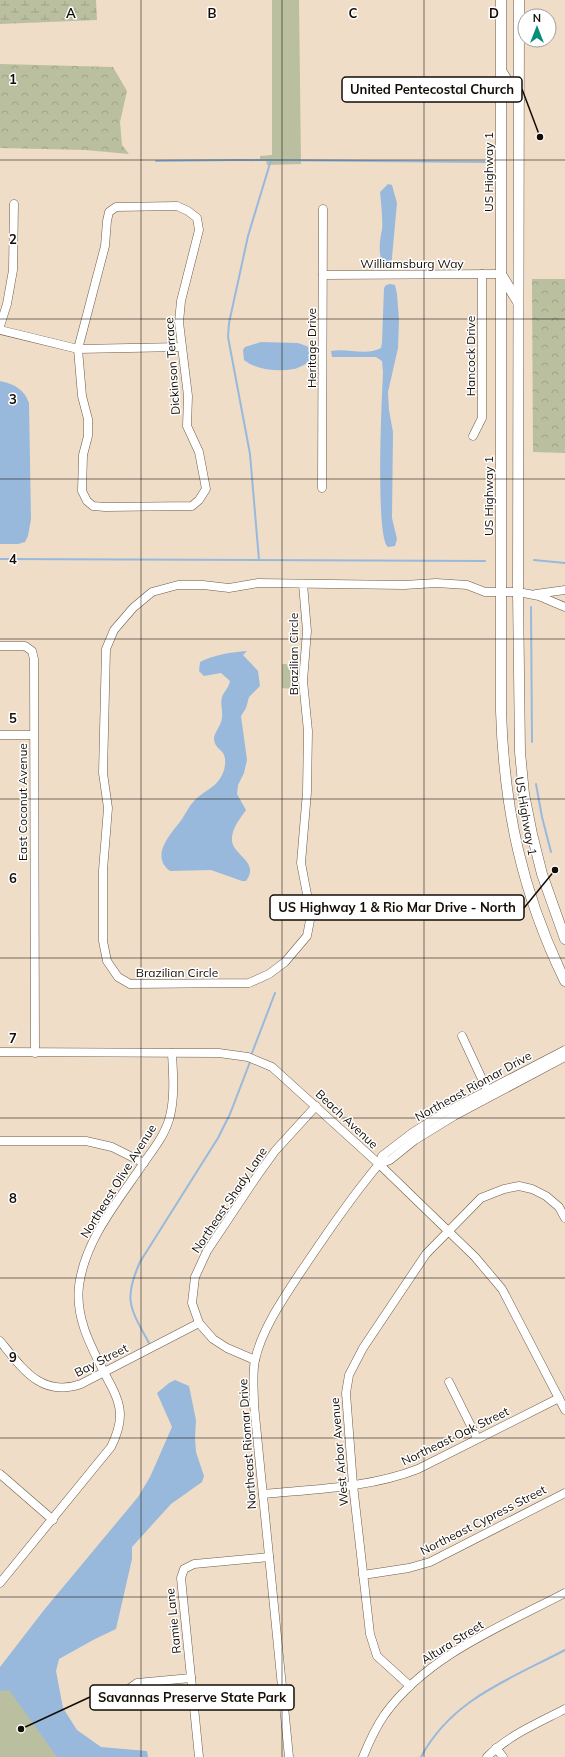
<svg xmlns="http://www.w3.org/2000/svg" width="565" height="1757" font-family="Mulish,sans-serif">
<defs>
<pattern id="forest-crowns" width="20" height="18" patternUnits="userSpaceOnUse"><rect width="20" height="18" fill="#babfa0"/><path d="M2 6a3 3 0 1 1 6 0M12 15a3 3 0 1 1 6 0" fill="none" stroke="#9fa388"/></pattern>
<pattern id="wetland-marsh" width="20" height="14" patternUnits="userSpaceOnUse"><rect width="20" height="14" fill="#babfa0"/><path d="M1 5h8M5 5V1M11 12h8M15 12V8" fill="none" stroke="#9fa388"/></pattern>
</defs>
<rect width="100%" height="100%" fill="#efddc8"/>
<g fill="#babfa0">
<path d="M272 0H299L301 164 267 165 266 160 260 159V156L272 155Z"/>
<path d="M282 664H293V689L282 688Z"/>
<path d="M11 1687 62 1757H0V1689Z"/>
</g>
<g fill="url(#forest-crowns)">
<path d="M0 64 113 67 127 91 120 122 122 145 129 154 85 150 0 148Z"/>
<path d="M532 279H565V453L533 452Z"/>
</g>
<path fill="url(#wetland-marsh)" d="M0 0H96L97 20 0 24Z"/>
<g fill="#98b9dc">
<path d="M388 184 392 185 397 203 391 268C389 267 384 264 382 261 378 252 380 239 382 230 383 222 381 201 380 192Z"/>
<path d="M390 284 395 285 397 294 399 320 398 348 388 392 389 410 393 432 392 518 397 539 395 546 388 547C375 538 382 395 383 372L382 361 376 357H332L331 351C347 348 366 356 381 348L382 343 384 288 386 285Z"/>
<path d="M261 342 298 343 312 348 314 353 311 361C306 363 300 368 294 369 277 372 257 370 244 360L243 350 245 347Z"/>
<path d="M0 381C14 384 24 389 29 403L31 519 28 536 25 542 18 544H0Z"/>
<path d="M247 651 243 655 258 671 260 686 249 697 246 708 241 716 247 760 244 773 238 785 237 794 246 810C240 819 231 829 232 841 234 856 260 862 246 881H242L211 870 170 871C149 855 172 833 182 819 186 813 189 806 194 801 202 792 215 788 221 777 225 771 227 759 223 753 219 748 214 746 214 738 215 731 221 726 222 718 223 711 220 705 222 697 224 691 229 688 230 681L221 673 204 676 199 671 200 662C213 655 232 652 247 651Z"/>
<path d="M175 1380 189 1386 196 1420 195 1438 196 1452 204 1476 202 1482 171 1504 132 1547V1559L116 1629 95 1639 59 1659 56 1671 63 1708 77 1730 101 1747 147 1751 148 1757H57L9 1690 0 1691V1667L44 1610 138 1497 150 1477 172 1427 157 1393 169 1383Z"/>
</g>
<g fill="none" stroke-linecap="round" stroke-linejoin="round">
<g stroke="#98b9dc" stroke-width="2">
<path d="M156 161 240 160 489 162"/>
<path d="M0 559 485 561"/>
<path d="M259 560 250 454 228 337 229 323 248 236 271 160"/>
<path d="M534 560 565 563"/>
<path d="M531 607 532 742"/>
<path d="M536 784 542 817 551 852"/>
<path d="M252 1053 275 993"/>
<path d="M149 1343C130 1308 123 1300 140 1262L218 1138 230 1114 250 1062"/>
<path d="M421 1757C452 1699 510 1679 565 1650"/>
</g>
<defs>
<g id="minor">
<path d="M177 206 188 211 197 218 199 230 181 301 179 322 188 396 187 426 199 452 206 489 199 500 192 506 105 507 93 506 87 501 82 491 83 455 88 436V419L82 396 78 349 105 246 107 221 109 212 116 207Z"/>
<path d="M323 275 501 274"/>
<path d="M0 326 7 304 13 270 14 204"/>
<path d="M0 330 78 349 181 347"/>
<path d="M473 436 482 418V274"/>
<path d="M322 488 323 209"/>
<path d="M303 584 307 631 303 681 308 731 307 792 301 863 311 915 307 936 285 962 269 974 249 983 130 984 118 977 107 961 103 941V870L108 808 103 773 106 649 114 630 133 608 152 592 178 585H203L229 588 258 583 404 585 436 583 467 585 485 592H518L539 596 565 607"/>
<path d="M536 594 565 590"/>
<path d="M0 646H25L32 651 34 659 35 1053"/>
<path d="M0 735H33"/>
<path d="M462 1036 489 1094"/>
<path d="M0 1052 219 1053 248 1057 272 1067 379 1164 475 1257 502 1289 565 1410"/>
<path d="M0 1141H86L112 1147 144 1163"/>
<path d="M379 1164 390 1160 415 1140 454 1116 565 1057"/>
<path d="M0 1341C22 1368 41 1398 81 1384L199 1323"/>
<path d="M255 1360 227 1348 213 1339 199 1323 192 1303 195 1277 207 1251 255 1179 275 1151 316 1106"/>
<path d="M449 1382 477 1438"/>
<path d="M0 1474 53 1520"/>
<path d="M263 1494C315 1489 369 1488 418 1469L559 1398"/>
<path d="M363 1575 409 1568 430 1562 565 1493"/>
<path d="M0 1583 111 1447C116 1437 120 1427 120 1415 120 1402 113 1389 107 1378 93 1350 75 1320 79 1286 85 1239 119 1200 145 1161 155 1147 166 1133 170 1116 175 1096 173 1073 172 1053"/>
<path d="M410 1686 377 1656 370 1634 353 1485 346 1393 349 1375 363 1348 426 1254 481 1198 504 1189 519 1186 532 1189 546 1196 559 1207 565 1218"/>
<path d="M123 1693 137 1683 191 1678"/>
<path d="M496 1748 503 1757"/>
<path d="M199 1757 181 1578 184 1569 194 1564 269 1557"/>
<path d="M289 1757 254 1405C254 1390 252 1374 255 1360 262 1329 283 1299 300 1273 325 1236 350 1199 379 1164L382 1156 412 1133 442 1114 565 1050"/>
<path d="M363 1757C369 1742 376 1727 385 1714 428 1655 502 1626 565 1593"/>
<path d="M487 1757C509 1735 538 1723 565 1709"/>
</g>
<g id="major">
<path d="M501 0V711C504 809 522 893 565 981"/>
<path d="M519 0 518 592 520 752 524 794 532 834 542 874 565 939"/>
<path d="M502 72 519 101"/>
<path d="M501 274 518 302"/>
</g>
</defs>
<use href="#minor" stroke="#6c5c4a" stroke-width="9"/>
<use href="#major" stroke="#6c5c4a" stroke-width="11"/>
<use href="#minor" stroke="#fff" stroke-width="8"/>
<use href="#major" stroke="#fff" stroke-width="10"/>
</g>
<path fill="none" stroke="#130d06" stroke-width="1" stroke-opacity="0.55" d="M141 0V1757M282 0V1757M424 0V1757M0 160H565M0 319H565M0 479H565M0 639H565M0 799H565M0 958H565M0 1118H565M0 1278H565M0 1438H565M0 1597H565"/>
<g text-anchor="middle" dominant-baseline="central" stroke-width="3" stroke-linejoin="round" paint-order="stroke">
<g font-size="12" fill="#130d06" stroke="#fff">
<text transform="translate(488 172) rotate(-90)">US Highway 1</text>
<text x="412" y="263">Williamsburg Way</text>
<text transform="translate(311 348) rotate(-90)">Heritage Drive</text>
<text transform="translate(470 356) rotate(-90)">Hancock Drive</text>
<text transform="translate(172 366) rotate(-94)">Dickinson Terrace</text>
<text transform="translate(488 496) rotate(-90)">US Highway 1</text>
<text transform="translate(293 654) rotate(-90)">Brazilian Circle</text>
<text transform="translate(22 802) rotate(-90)">East Coconut Avenue</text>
<text transform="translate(526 816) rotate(80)">US Highway 1</text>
<text x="177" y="972">Brazilian Circle</text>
<text transform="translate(473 1086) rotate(-29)">Northeast Riomar Drive</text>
<text transform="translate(347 1119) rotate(43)">Beach Avenue</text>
<text transform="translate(118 1181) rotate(-58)">Northeast Olive Avenue</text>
<text transform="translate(229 1200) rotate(-56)">Northeast Shady Lane</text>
<text transform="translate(101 1360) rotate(-27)">Bay Street</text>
<text transform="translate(455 1436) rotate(-26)">Northeast Oak Street</text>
<text transform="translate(247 1444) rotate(-94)">Northeast Riomar Drive</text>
<text transform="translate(339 1452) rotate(-95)">West Arbor Avenue</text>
<text transform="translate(483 1520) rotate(-27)">Northeast Cypress Street</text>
<text transform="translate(173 1621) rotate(-96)">Ramie Lane</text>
<text transform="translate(452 1642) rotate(-32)">Altura Street</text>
</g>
</g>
<g font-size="13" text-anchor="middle" font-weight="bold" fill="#130d06" stroke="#fff" stroke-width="3" stroke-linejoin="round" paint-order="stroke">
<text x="71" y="18">A</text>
<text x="212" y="18">B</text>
<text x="353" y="18">C</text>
<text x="494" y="18">D</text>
<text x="13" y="84">1</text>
<text x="13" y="244">2</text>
<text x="13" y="404">3</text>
<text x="13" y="564">4</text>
<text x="13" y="723">5</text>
<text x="13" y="883">6</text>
<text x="13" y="1043">7</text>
<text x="13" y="1203">8</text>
<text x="13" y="1362">9</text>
</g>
<path fill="none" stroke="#130d06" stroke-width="1.5" d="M540 137L522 89M555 870L524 908M21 1729L90 1697"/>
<g fill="#130d06" stroke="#fff" stroke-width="1.5">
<circle cx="540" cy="137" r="4"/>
<circle cx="555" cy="870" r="4"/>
<circle cx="21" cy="1729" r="4"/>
</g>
<g fill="#fff" stroke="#130d06" stroke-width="1.5">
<rect x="342" y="77" width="180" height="25" rx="4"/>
<rect x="270" y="895" width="254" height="25" rx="4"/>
<rect x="90" y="1685" width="204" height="25" rx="4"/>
</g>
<g font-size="13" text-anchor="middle" font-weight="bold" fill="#130d06">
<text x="432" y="94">United Pentecostal Church</text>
<text x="397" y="912">US Highway 1 &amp; Rio Mar Drive - North</text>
<text x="192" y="1702">Savannas Preserve State Park</text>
</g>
<g transform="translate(537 28)"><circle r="19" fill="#ffffff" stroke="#a19e9b"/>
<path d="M0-3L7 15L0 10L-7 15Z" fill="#048f78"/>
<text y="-6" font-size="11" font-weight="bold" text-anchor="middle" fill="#130d06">N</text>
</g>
</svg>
